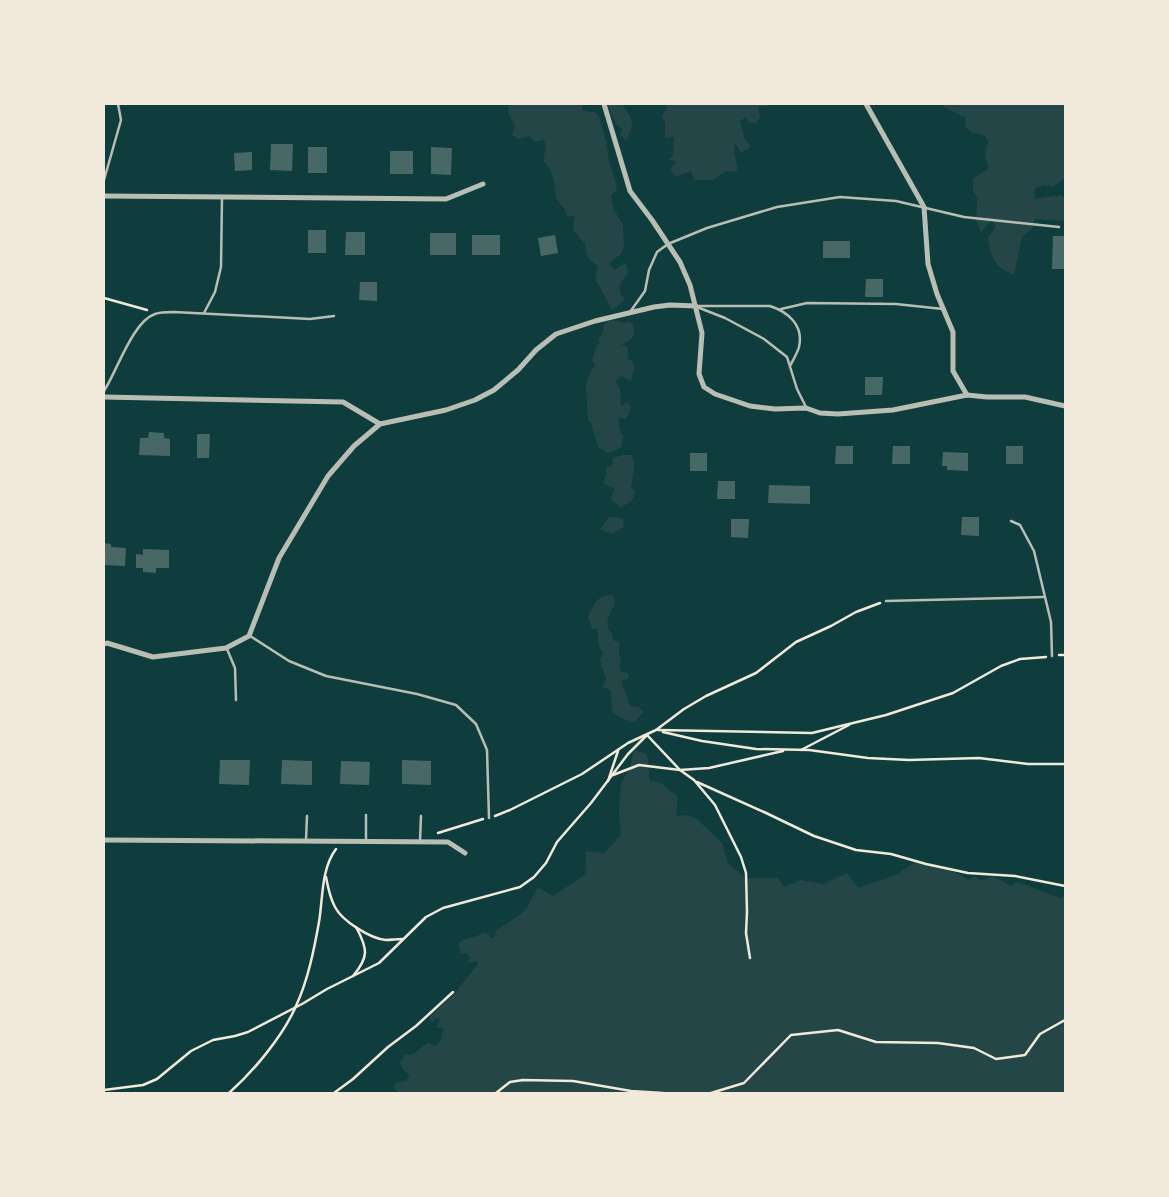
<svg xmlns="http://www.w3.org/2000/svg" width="1169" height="1197" font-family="Mulish,sans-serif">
<rect width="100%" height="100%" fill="#0f3d3e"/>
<g fill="#244646">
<path d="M509 104H583L582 110 588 112H594L599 116 606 142 609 163 613 173 617 189 611 196 614 210 623 225 624 245 621 254 609 263 614 270 626 263 628 272 619 286 621 295 625 300 612 310 595 278 598 266C588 260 586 256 586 245L573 230 575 216H567C565 207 564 209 559 203 551 190 559 174 543 161L546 147 544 140 535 142 529 136 519 139 512 135 515 127 508 112Z"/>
<path d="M607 104H622C633 121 636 122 626 141L620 135 622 129 616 124Z"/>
<path d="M668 104H768L767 106 758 107 760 117 756 123H749L746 117 740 121 744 137 751 147 741 153 735 143 734 150 738 172 726 171 713 180H695L691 171 675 177 670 169 677 162 669 160 673 155 674 137 665 138V123L662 117Z"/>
<path d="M941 104H1065V178L1053 187 1044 185 1035 189 1034 199 1061 195 1065 198V219L1062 221 1035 219 1032 229 1022 236 1014 275C995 268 991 257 988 238L996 226 992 220 981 232 976 221 977 198 973 192V179L989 168 985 157 988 140 984 135 972 133 965 126 966 118 944 107Z"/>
<path d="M609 320 616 321 625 323 629 321 633 325 634 336 627 342 621 344 628 348V359L632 360 634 367 631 381 626 379 622 376 615 381 620 388 621 406 628 402 631 408 626 419 618 418 620 431 623 436 621 448 608 453 598 447 591 423 588 421 586 384 592 369 595 365 592 360 596 348 600 342 598 339C603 335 604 332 603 326Z"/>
<path d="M623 455H632L634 467 631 488 636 493 632 500 621 508 610 499 615 489 603 483 607 473 606 468 612 465 613 458Z"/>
<path d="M609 517 623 518 624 527 612 534 600 529Z"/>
<path d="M613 595 615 603C611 612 604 620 609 630 612 634 613 634 613 640L620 643 619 653 621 661 619 666 622 672 628 673 629 678 621 681 630 706 639 707 643 712 635 722 623 719 612 712 611 690 602 687 606 680 600 660 603 653 599 646 597 630 599 629H592L588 617C596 602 596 596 613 595Z"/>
<path d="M634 750 647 754 650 781 660 782 678 797 676 816 686 815 697 819 722 843 728 863 745 878H778L785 887 800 880 823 884 847 873 858 888 898 874 917 860 947 868 969 880 975 876 981 881 993 876 1011 886 1018 882C1027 885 1056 898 1062 898L1065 893V1093H400L394 1089 395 1083 407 1081 409 1075 403 1069 400 1062 405 1055 413 1054 428 1043H431L434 1046C442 1043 442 1035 444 1028L436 1027 440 1020 436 1018 433 1022 431 1021 430 1016 454 994 478 964 477 961 468 963 470 958 468 954 461 953 458 944C467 936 473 939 483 933L488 934 491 939 495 936 496 931 525 911 538 887 553 896 585 875 586 851 604 853 621 835 619 812 621 783 629 770Z"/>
</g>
<g fill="#486865">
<path d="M271 144H293L292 171 270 170Z"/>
<rect x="308" y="147" width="19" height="26"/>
<path d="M431 147 452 148 451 175 431 174Z"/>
<rect x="390" y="151" width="23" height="23"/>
<path d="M252 152V170L235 171 234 153Z"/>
<rect x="308" y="230" width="18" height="23"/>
<path d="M346 232H365V255H345Z"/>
<rect x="430" y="233" width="26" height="22"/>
<rect x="472" y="235" width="28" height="20"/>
<path d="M555 235 558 253 541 256 538 238Z"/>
<path d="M1053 236H1065V269H1052Z"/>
<rect x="823" y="241" width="27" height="17"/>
<path d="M866 279H883V297H865Z"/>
<path d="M360 282H377V301L359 300Z"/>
<path d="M865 377H883L882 395H865Z"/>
<path d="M149 432 164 433V438L170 439V456L139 455 140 438H148Z"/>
<path d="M197 434H210L209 458H197Z"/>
<path d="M836 446H853V464H835Z"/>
<path d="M893 446H910V464H892Z"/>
<rect x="1006" y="446" width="17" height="18"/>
<path d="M943 452 968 453V471L947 470V466H942Z"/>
<rect x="690" y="453" width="17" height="18"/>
<path d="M718 481H735V499H717Z"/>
<path d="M769 485 810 486V504L768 503Z"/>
<path d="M962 517H979V536L961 535Z"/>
<path d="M731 519H749L748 538 731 537Z"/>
<path d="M104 543 111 544V547L126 548 125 566 104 565Z"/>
<path d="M143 549 169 550V568H156V573L143 572V568H136V554L143 555Z"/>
<path d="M220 760H250L249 785 219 784Z"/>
<path d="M282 760 312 761V785L281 784Z"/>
<path d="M402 760 431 761V785L402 784Z"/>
<path d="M341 761 370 762 369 785 340 784Z"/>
</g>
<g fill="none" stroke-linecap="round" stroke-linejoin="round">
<g stroke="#f1e9da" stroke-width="2.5">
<path d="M104 298 147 310"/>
<path d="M1059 655H1065"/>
<path d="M658 730 812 733 886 715 953 693 1001 666 1020 659 1046 657"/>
<path d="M663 732 702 741 756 749 809 750 868 758 909 760 979 758 1028 764H1065"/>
<path d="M801 750 849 725"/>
<path d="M613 775 639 765 680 770 709 768 783 751"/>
<path d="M608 781 618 751"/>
<path d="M697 782 764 812 814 836 856 850 891 854 926 864 968 873 1015 876 1065 886"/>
<path d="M495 816 510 810 582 774 628 743 656 730 684 709 706 696 756 673 796 642 831 626 856 612 880 603"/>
<path d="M438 833 483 819"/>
<path d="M326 877C328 888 330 898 335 907 342 921 371 939 386 940 391 940 397 939 402 939"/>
<path d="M353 976C369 957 368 949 356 927"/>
<path d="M104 1090 143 1085 157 1079 191 1051 213 1040 235 1036 248 1032 302 1004 327 989 379 963 426 917 443 908 520 887 534 877 546 863 557 842 591 803 628 754 647 735 680 770 694 780 715 805 741 857 746 873 747 912 746 933 750 958"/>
<path d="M229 1093C253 1072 283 1036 296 1006 308 980 314 950 319 922 323 898 321 869 336 849"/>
<path d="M334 1093 353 1079 388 1047 416 1026 453 992"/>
<path d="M496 1093 510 1082 523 1080 573 1081 631 1091 663 1093"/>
<path d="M711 1093 744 1083 791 1035 838 1030 876 1042 938 1043 974 1048 996 1059 1025 1055 1040 1034 1065 1020"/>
</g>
<g stroke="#b8beb3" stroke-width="2.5">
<path d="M104 180 121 120 118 104"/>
<path d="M697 306H770C788 312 804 325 799 347 797 354 793 360 790 366"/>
<path d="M697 307 725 318 764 339 787 357 797 389 806 407"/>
<path d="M781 309 807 303 896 304 943 309"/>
<path d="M630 312 645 291 649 270 657 252 668 244 707 228 777 207 840 197 896 201 964 217 1059 227"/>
<path d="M204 313 215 292 221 267 222 198"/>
<path d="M104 391C117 371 133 321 155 314 160 312 168 312 174 312L310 319 334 316"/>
<path d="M1011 521 1020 525 1034 551 1051 622 1052 656"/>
<path d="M886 601 1044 597"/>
<path d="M250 636 289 661 326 676 417 694 456 705 476 724 487 750 489 818"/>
<path d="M227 649 235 668 236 700"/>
<path d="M306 840 307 816"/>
<path d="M366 840V815"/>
<path d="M420 841 421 816"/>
</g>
<g stroke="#b8beb3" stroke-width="5">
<path d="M604 104 630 191 652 220 680 262 690 285 702 333 699 374 704 387 715 394 750 406 775 409 806 408 820 413 838 414 893 410 967 395 987 397H1025L1065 406"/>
<path d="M866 104 924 207 928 264 937 294 953 332V371L967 395"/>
<path d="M104 196 446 199 483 184"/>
<path d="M104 397 343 402 380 424"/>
<path d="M104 644 107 643 153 657 226 648 249 636 279 558 328 476 354 446 380 424 446 410 475 400 494 390 518 370 536 350 556 334 595 321 654 307 670 305 696 306"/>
<path d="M104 840 448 842 465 853"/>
</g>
</g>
<rect width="1169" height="1197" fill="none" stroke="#f1e9da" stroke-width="210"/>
</svg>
